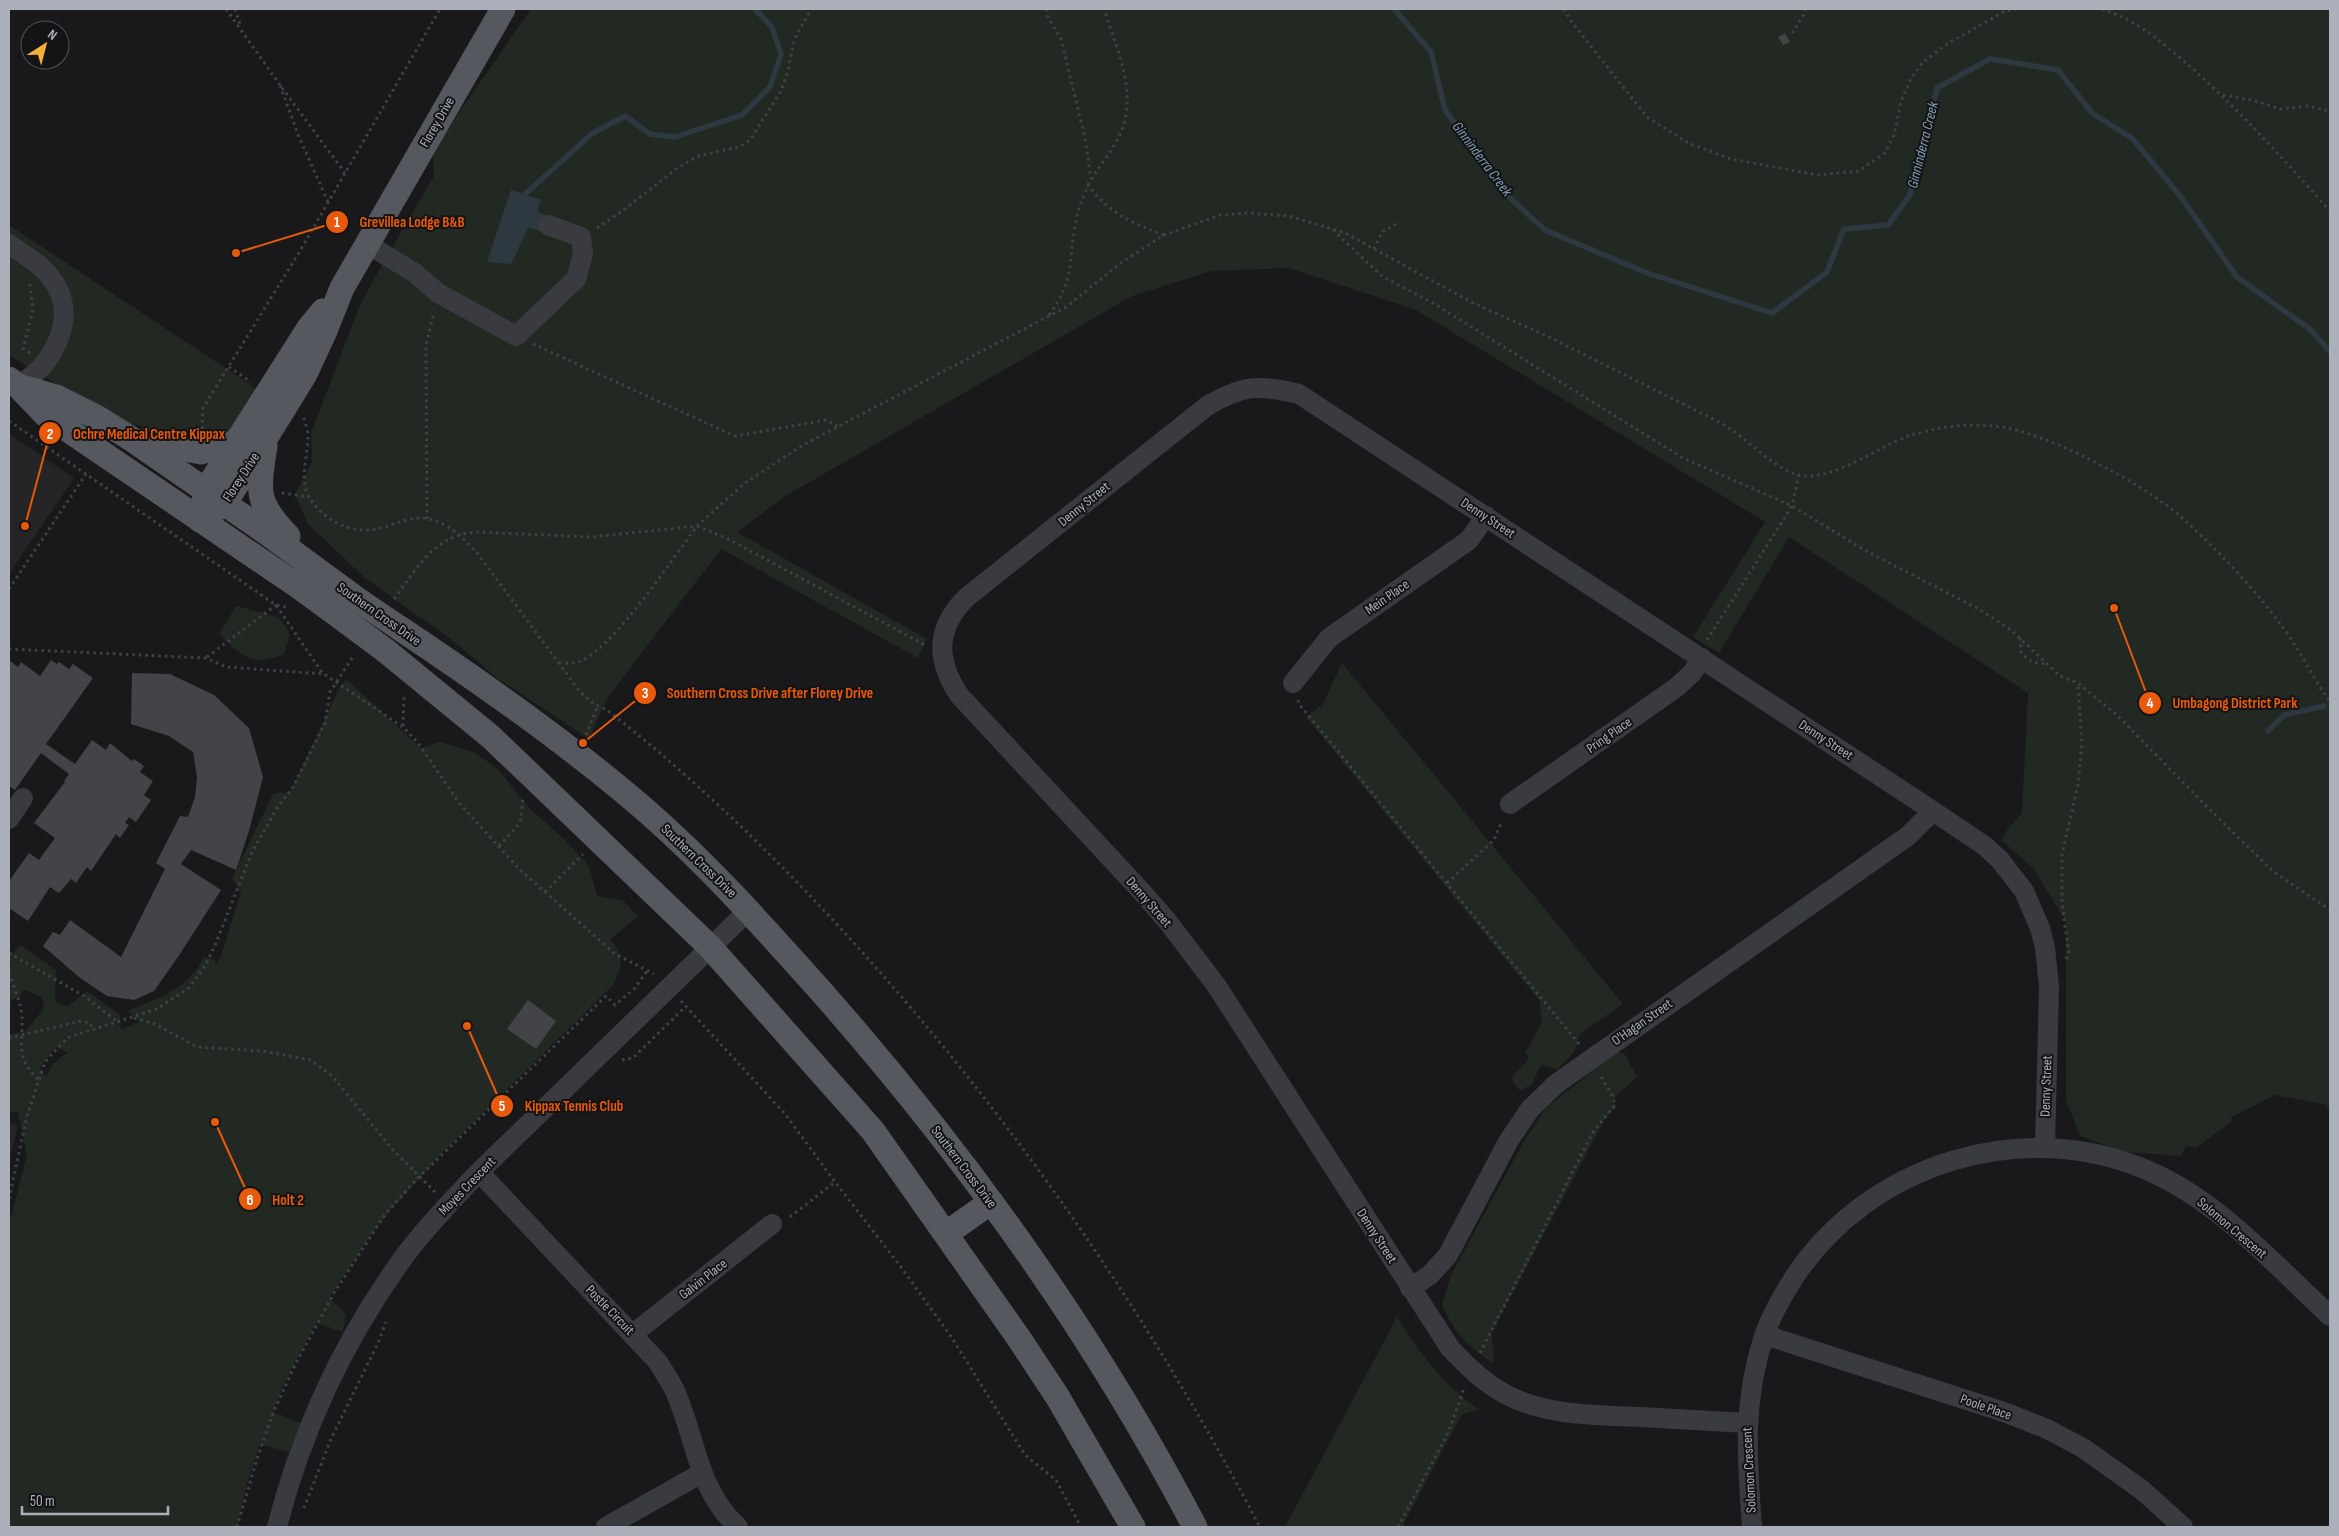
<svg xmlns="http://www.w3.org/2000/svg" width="2339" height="1536" font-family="'Sofia Sans Condensed',sans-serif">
<rect width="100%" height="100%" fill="#19191b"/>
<g fill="#252528">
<path d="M9 434 74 478 9 574Z"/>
<path d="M9 1122 18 1125 9 1163Z"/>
</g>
<g fill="#212922" fill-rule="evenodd">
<path d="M531 9H2330V1109L2325 1104 2275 1095 2230 1118 2233 1120 2196 1148 2187 1145 2180 1156 2125 1152 2080 1136 2066 1100V922L2034 869 2002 841 2007 830 2022 813 2028 693 1789 537 1719 653 1693 637 1765 522 1416 310 1289 268 1211 271 1132 296 784 497 737 532 927 639 918 658 721 549 606 700 589 739 500 680 448 637 365 578 308 524 295 495 312 462 311 433 360 305 379 270 434 176 433 150Z"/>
<path d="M9 225 257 389 229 431 192 439 116 420 9 355Z"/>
<path d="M236 606 279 617 290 634 284 654C253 668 240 655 219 634Z"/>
<path d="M1342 663 1623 1004 1579 1035 1575 1051 1558 1069 1541 1065 1531 1086 1519 1090 1511 1079C1516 1070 1524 1067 1529 1058L1525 1053 1542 1022 1539 1000 1306 717 1323 704Z"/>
<path d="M346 679 421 748 440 742 474 752 499 770 528 807 563 838 589 866 597 896 623 900 638 917 610 939C625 955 623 967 613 985L441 1154 378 1225 329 1298 346 1314 343 1332 316 1323 282 1388 273 1412 301 1423 289 1452 260 1444 247 1484 237 1527H9V1225L27 1155 18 1112H9V1034L25 1032 44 1008 42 998 26 990 9 1003V956L21 945 56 970 55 1001 67 1007 87 991 120 1015 121 1030 139 1022 128 1011C158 998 190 988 204 957L214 959 216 965 221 956 241 892 232 878 273 794 280 792 289 794 339 689ZM56 1047 68 1053C56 1059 50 1066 46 1078L40 1067Z"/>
<path d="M1617 1052 1624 1053 1637 1077 1611 1101 1617 1106 1606 1117 1491 1334 1494 1355 1492 1363C1465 1342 1457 1337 1442 1305L1451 1275 1524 1141 1546 1108Z"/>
<path d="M1397 1317C1423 1358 1440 1380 1479 1410L1462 1414 1402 1527H1285Z"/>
</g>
<path fill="#2e3840" d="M511 190 541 200 537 211 549 217 545 232 528 228 511 264 487 262Z"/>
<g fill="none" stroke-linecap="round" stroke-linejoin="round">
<g stroke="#2e3840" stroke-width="5.5">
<path d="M1394 9 1431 52 1445 110 1508 196 1545 230 1647 273 1772 313 1827 272 1844 229 1888 225 1910 195 1937 88 1990 59 2058 70 2092 113 2133 139 2181 197 2237 277 2311 330 2330 352"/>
<path d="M524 195 593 133 625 116 650 134 675 137 742 115 770 87 781 54 772 27 755 9"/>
<path d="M2268 731 2284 715 2324 706"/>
</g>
</g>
<g fill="#434448">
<path d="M1785 33 1790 42 1783 45 1778 37Z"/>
<path d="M9 660 18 667 21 662 40 676 51 660 57 664 59 662 69 669 73 664 93 678 46 744 75 764 92 740 106 750 110 743 132 761 134 759 144 766 140 772 153 781 144 795 151 800 136 822 129 817 125 823 129 825 120 838 116 834 91 871 87 867 76 883 71 879 59 893 50 887 28 921 9 908V881L29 853 39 860 55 838 34 823 65 782 64 781 69 774 41 753 15 790 9 786Z"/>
<path d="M132 673 170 674 214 695 249 728 263 777 249 831 236 870 191 850 181 864 221 890 180 954 154 991 134 1000 107 996 79 977 43 946 53 932 60 935 70 920 121 957 165 869 156 863 180 816 188 817 195 797 197 777 193 752 169 736 131 724Z"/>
<path d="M528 1000 556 1021 536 1049 507 1029Z"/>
</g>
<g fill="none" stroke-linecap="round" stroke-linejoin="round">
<g stroke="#404247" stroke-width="3" stroke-dasharray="2.5 4" stroke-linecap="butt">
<path d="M226 9 280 85"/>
<path d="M235 9 241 27"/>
<path d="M1046 9 1048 17 1061 39 1085 138 1091 179"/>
<path d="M1564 9 1571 21 1647 117 1688 143 1731 159 1818 175 1859 171 1885 153 1894 135 1901 101 1910 80 1922 63 1947 44 2005 11 2016 9"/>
<path d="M2102 9C2138 20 2165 45 2193 69 2242 113 2286 162 2330 211"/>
<path d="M1792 33 1805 13V9"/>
<path d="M2223 95 2252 100 2280 109 2308 106 2330 111"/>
<path d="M1088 185C1098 167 1113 151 1121 132 1138 91 1116 48 1104 9"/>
<path d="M328 202 299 137 280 85 345 173"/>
<path d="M597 228 621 212 676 169 698 156 739 147 750 140 781 91 788 71 794 40 811 9"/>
<path d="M1333 230 1383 277 1433 303 1683 458 1792 506 1868 552 1979 609 2011 630 2060 676 2078 683 2117 715 2213 813 2274 872 2330 910"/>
<path d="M1374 249 1382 232 1396 224"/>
<path d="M1049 315C1075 279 1068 265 1075 226 1077 211 1083 198 1088 185 1108 212 1133 224 1164 235"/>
<path d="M533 344 735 436 826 420 838 427"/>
<path d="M30 353 23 348 33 311 30 284"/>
<path d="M229 367 251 382"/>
<path d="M304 418C305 423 308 430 308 436 308 455 299 479 309 497 323 521 354 536 381 528 397 524 412 515 429 519 450 524 464 539 478 554L580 692 594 704 607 710C703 785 790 871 871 962 1024 1134 1153 1323 1260 1527"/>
<path d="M9 421 276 605 323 674"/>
<path d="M202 429 203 408 300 251 440 9"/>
<path d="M282 493 309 497"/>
<path d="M427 519 426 344 434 313"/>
<path d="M9 589 86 474"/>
<path d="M394 599C418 567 433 536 476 532L591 537 697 526 745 483 803 445 1066 307 1121 263 1164 235 1220 215 1248 213 1289 216 1345 233 1475 304 1547 336 1721 423C1745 437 1767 462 1792 473 1825 487 1876 448 1908 436 1918 433 1930 430 1941 428 1960 425 1981 424 2001 427 2048 433 2143 484 2179 515 2217 549 2254 588 2284 629 2301 652 2313 678 2330 702"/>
<path d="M277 605 290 608"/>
<path d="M2020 638 2021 653 2032 662 2047 664"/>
<path d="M1707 640 1792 506 1799 475"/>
<path d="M9 649 206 658 226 667 324 674 403 727 418 743 460 804 519 869 615 954 654 974"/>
<path d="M207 657 276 605"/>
<path d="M559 663C566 663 575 664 581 661 616 645 672 559 697 526L730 540 925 645"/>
<path d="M1298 700 1299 704 1580 1045"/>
<path d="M403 726 404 695"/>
<path d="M586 735 598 705"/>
<path d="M499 846 520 823 523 798"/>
<path d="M1447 883 1494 840 1502 821"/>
<path d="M545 892 583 854"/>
<path d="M9 953 84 996 118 1022"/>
<path d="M2066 959 2069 954 2062 903V854L2078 785 2082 744 2078 684"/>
<path d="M9 973C13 985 19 998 21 1010 26 1036 12 1056 38 1079"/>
<path d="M681 1001 786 1115 835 1182 898 1263 952 1338 1025 1455 1056 1480 1081 1527"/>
<path d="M134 1018 155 1024 197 1047 262 1051 311 1060 333 1077 393 1150 435 1192"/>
<path d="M9 1038 81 1021 90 1023 94 1030"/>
<path d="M622 1060 633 1058 686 1006"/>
<path d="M9 1199 27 1116 45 1062 67 1038 157 1009 189 988 205 966 216 943 252 852 277 808 293 787 325 723 330 692 354 655"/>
<path d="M790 1217 835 1182"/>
<path d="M1480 1353 1593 1132 1615 1105 1612 1095 1600 1075"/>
<path d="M304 1508 331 1439 378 1343 386 1322"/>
<path d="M237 1527 257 1459 273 1413 294 1367 334 1293 386 1213 420 1176 606 996 615 1005 635 988 647 971"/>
<path d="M1398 1527 1449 1431 1464 1388"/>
</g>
<g stroke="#3a3b40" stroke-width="20">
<path d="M9 244C21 253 37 261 46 272 72 300 67 333 45 363 39 372 27 379 18 386"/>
<path d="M367 244 415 273 438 293 516 336 576 279 583 254 581 237 548 225"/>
<path d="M1293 683 1329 638 1469 540 1486 516"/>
<path d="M1510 804 1677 687 1692 673 1702 658"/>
<path d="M9 819 23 798"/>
<path d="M479 1172 658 1362C664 1373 673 1384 677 1396 696 1441 699 1492 738 1527"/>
<path d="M1410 1288 1430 1275 1448 1255 1509 1140 1530 1109 1556 1084 1908 836 1933 811"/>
<path d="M633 1334 772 1224"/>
<path d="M1765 1335 2004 1412 2047 1429 2083 1448 2142 1490 2183 1527"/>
<path d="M1747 1423C1711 1421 1676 1419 1640 1417 1595 1415 1546 1416 1505 1394 1483 1382 1467 1366 1450 1348L1216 985 1168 922 1142 892 959 695C936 660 935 628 967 597L1207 406C1243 385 1258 384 1299 394L1933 811 1985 846 2000 860 2024 891 2040 928 2045 947 2049 987 2045 1147"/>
<path d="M277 1527C302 1429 346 1336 406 1254 428 1225 454 1198 479 1172L749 910"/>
<path d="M606 1527 702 1473"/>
<path d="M1752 1527C1747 1459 1742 1403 1764 1336 1771 1315 1783 1295 1795 1276 1871 1163 2023 1116 2149 1171 2220 1202 2274 1264 2330 1316"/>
</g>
<g stroke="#56585f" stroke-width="25">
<path d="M9 379 18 386 46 415 295 584 347 622"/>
<path d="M18 386 56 397 96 417 130 438 267 533 361 602"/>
<path d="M144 441 201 452 236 442"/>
<path d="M265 446C258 492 255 502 288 536"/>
<path d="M203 506 206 490 309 328 323 311"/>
<path d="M200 520 225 503 283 410 305 374 324 333 342 288 503 9"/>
<path d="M401 629C482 683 562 739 636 802 703 859 761 924 819 989 963 1152 1094 1334 1195 1527"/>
<path d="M386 651 491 737 710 947 873 1131 1018 1337 1057 1396 1133 1527"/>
<path d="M947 1233 991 1202"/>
</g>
<g stroke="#56585f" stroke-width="25">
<path d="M361 602 401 629"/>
<path d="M347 622 386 651"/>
</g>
</g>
<g text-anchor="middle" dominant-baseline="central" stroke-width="4" stroke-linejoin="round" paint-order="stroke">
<g font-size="14" fill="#abb0bb" stroke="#141416">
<text transform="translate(437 122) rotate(-60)">Florey Drive</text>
<text transform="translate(241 477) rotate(-57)">Florey Drive</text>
<text transform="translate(1084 504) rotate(-39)">Denny Street</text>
<text transform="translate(1488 518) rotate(33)">Denny Street</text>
<text transform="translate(1387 597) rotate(-35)">Mein Place</text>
<text transform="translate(379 614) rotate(35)">Southern Cross Drive</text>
<text transform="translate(1609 735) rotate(-35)">Pring Place</text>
<text transform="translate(1826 740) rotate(33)">Denny Street</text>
<text transform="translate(699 861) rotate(44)">Southern Cross Drive</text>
<text transform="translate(1149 902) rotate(49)">Denny Street</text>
<text transform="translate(1642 1022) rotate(-35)">O'Hagan Street</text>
<text transform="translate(2046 1086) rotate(-88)">Denny Street</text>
<text transform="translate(964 1167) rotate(53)">Southern Cross Drive</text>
<text transform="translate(467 1186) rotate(-46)">Moyes Crescent</text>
<text transform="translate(2232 1228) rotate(40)">Solomon Crescent</text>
<text transform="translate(1377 1236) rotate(57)">Denny Street</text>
<text transform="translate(703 1279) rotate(-38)">Galvin Place</text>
<text transform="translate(610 1310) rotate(46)">Postle Circuit</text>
<text transform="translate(1986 1407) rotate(19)">Poole Place</text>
<text transform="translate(1749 1470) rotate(-93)">Solomon Crescent</text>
</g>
<g font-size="15" font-style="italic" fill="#829fb6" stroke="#141416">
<text transform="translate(1923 145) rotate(-76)">Ginninderra Creek</text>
<text transform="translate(1482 159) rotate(53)">Ginninderra Creek</text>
</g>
</g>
<path fill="none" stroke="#e8590c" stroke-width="2" d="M236 253L337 222M25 526L50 433M583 743L645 693M2114 608L2150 703M467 1026L502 1106M215 1122L250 1199"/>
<g fill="#e8590c" stroke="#141416" stroke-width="2">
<circle cx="236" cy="253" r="5"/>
<circle cx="25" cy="526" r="5"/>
<circle cx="583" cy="743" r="5"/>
<circle cx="2114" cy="608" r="5"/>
<circle cx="467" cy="1026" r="5"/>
<circle cx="215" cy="1122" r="5"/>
<circle cx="337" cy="222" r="12"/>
<circle cx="50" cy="433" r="12"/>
<circle cx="645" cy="693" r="12"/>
<circle cx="2150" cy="703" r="12"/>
<circle cx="502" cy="1106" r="12"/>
<circle cx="250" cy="1199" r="12"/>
</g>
<g font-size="15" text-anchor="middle" font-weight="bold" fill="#fff">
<text x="337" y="227">1</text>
<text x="50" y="439">2</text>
<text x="645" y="698">3</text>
<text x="2150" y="708">4</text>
<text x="502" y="1111">5</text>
<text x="250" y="1205">6</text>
</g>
<g font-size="15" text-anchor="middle" font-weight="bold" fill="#e8590c" stroke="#141416" stroke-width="4" stroke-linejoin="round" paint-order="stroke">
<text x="412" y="227">Grevillea Lodge B&amp;B</text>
<text x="149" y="439">Ochre Medical Centre Kippax</text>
<text x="770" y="698">Southern Cross Drive after Florey Drive</text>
<text x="2235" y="708">Umbagong District Park</text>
<text x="574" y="1111">Kippax Tennis Club</text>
<text x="288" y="1205">Holt 2</text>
</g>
<rect width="2339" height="1536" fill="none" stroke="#abb0bb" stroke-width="20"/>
<g transform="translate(45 45) rotate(36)"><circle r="24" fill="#141416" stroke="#505258"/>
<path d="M0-4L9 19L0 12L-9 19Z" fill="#f5b137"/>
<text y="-8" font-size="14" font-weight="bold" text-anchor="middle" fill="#abb0bb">N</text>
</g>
<path d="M22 1506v8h146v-8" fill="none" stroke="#abb0bb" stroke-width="2.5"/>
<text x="30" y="1506" font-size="15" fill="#abb0bb" stroke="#141416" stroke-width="4" paint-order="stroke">50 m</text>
</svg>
